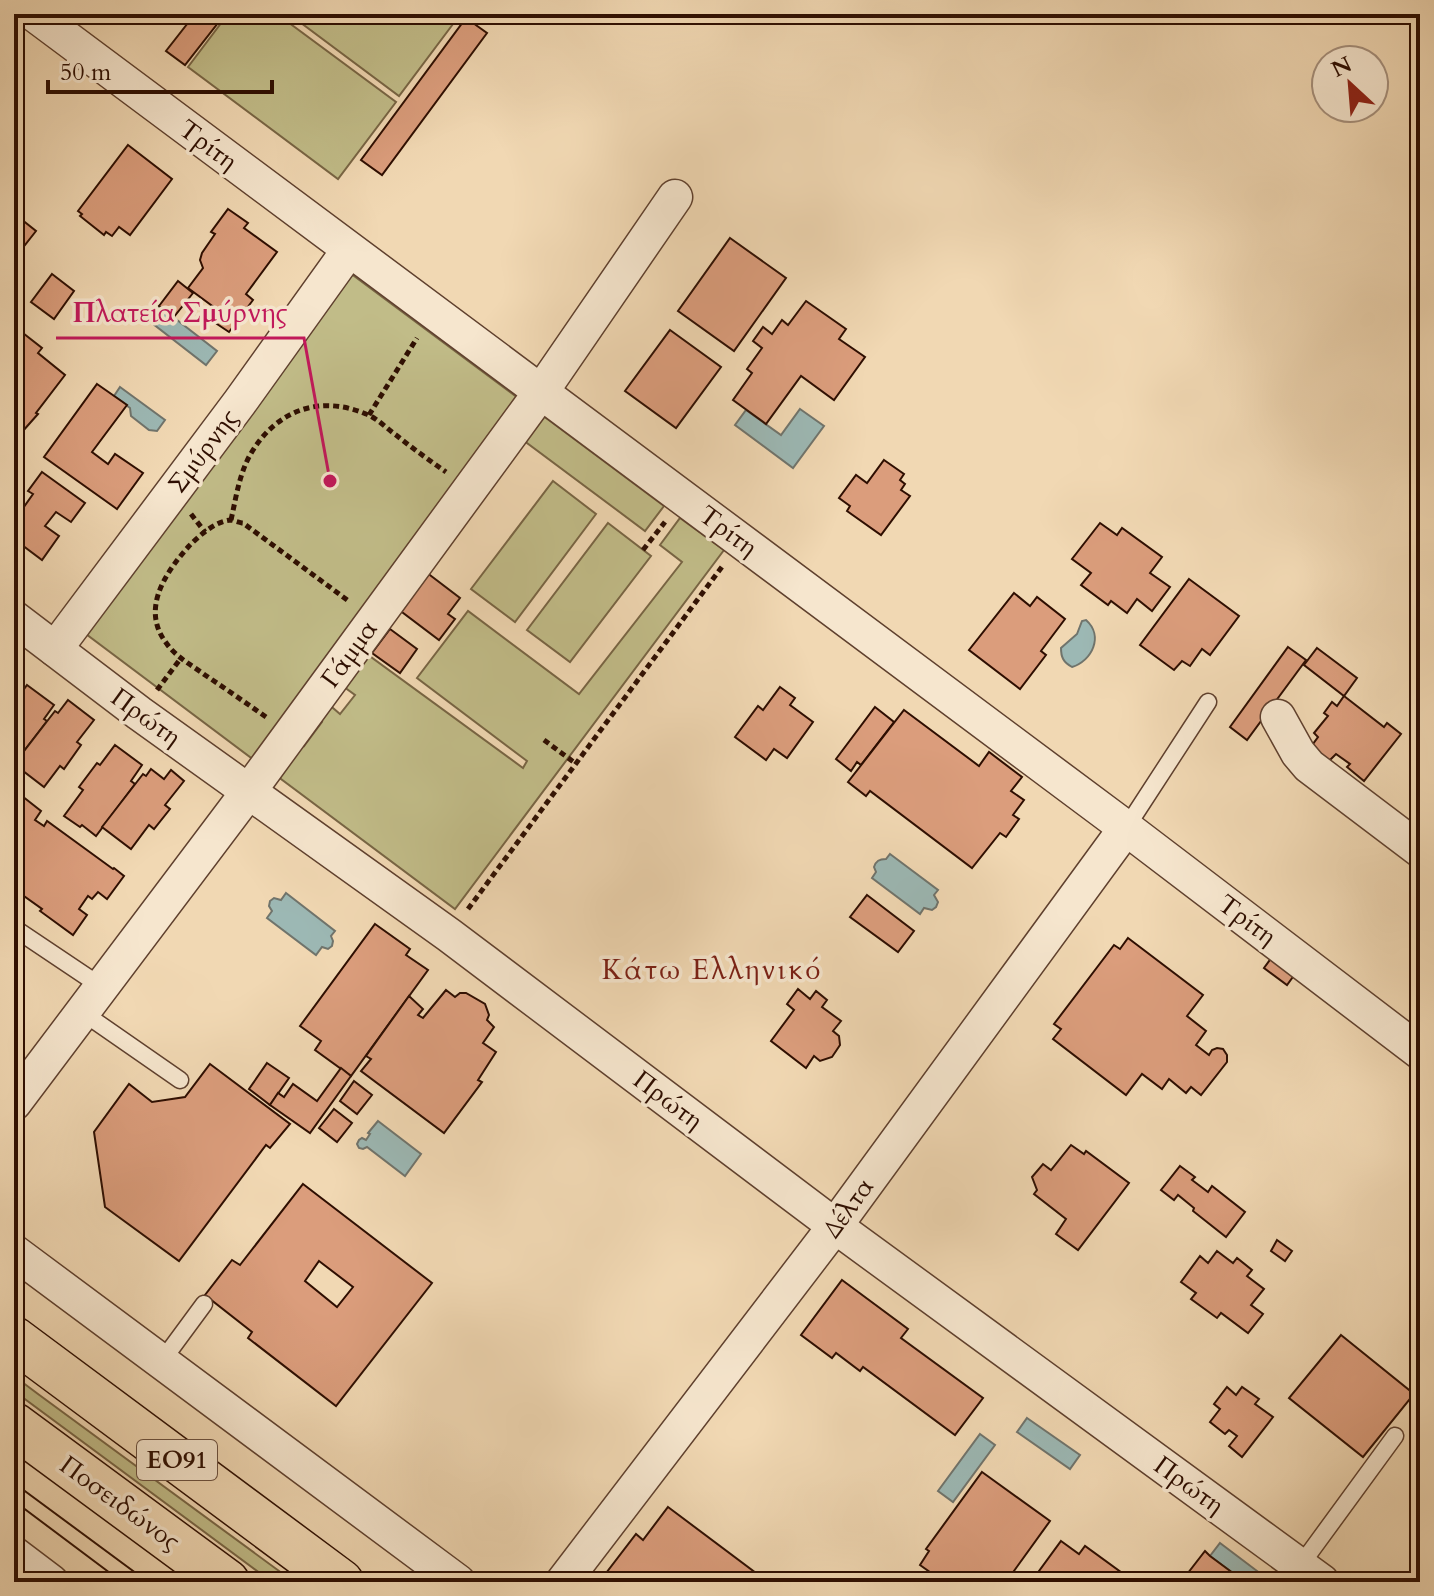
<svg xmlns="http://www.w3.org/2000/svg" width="1434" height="1596" font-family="Cardo,serif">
<rect width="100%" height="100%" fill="#f1d8b3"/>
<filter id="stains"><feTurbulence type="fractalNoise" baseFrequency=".0025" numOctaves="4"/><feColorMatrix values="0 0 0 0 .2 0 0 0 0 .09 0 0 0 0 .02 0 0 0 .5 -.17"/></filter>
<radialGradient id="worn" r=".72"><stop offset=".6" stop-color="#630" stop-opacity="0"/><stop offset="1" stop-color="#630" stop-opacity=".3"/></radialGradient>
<g fill="#c1bc88" stroke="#786544" stroke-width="2">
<path d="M228 14H277L396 102 338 179 188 67Z"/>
<path d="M289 14H448L456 20 399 96Z"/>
<path d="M350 273 526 404 254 760 82 631Z"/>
<path d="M542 415 664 506 645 531 523 440Z"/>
<path d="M553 481 596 514 515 622 471 589Z"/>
<path d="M680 518 724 550 455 909 273 773 297 741 304 746 322 722 315 716 326 702 340 714 355 695 340 684 364 652 523 768 527 761 417 678 468 611 579 694 682 562 660 545Z"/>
<path d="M608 523 651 556 570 662 527 630Z"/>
<path d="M14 1376 38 1394 294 1582H272L14 1391Z"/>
</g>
<g fill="#9cb8b4" stroke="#70746c" stroke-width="2">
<path d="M159 306 217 351 206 365 148 320Z"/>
<path d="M120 387 165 420 157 431 149 430 131 416 130 408 114 396Z"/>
<path d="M800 409 824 426 793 468 735 425 746 410 781 435Z"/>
<path d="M1086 620C1104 636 1092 661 1072 667 1063 662 1061 657 1061 648L1077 634 1082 621Z"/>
<path d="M890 854 938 890 934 895 938 902 936 907 932 910 924 908 920 914 872 878 876 872 874 867C876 861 879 859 886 859Z"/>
<path d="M286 893 335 931 331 936 333 941 332 946 328 949 322 947 316 955 267 918 272 911 269 906 270 901 274 898 281 900Z"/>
<path d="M378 1121 421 1154 405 1176 367 1147 363 1149 359 1148 357 1144 359 1140 362 1138 366 1140 370 1134 368 1133Z"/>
<path d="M1027 1418 1080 1455 1070 1469 1017 1432Z"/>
<path d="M980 1434 995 1445 953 1502 938 1491Z"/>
<path d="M1220 1543 1269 1580 1267 1582H1245L1210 1556Z"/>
</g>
<g fill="#db9d7c" stroke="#2e0e01" stroke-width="2" fill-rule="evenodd">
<path d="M195 14H225L185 65 166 51Z"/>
<path d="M466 18 487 33 382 175 361 160Z"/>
<path d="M128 145 172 179 130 235 119 227 112 236 106 232 104 235 80 216 82 214 78 211Z"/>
<path d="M228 209 248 223 244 228 277 252 246 294 253 300 229 332 208 318 215 308 188 288 203 268 200 260 202 253 215 234 211 232Z"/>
<path d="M21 219 36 231 14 259V221L17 224Z"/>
<path d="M730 238 786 278 734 351 678 311Z"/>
<path d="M52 274 74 291 54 319 31 302Z"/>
<path d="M178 281 193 293 173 318 159 306Z"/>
<path d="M806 301 846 329 839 339 865 357 834 400 801 376 766 424 733 400 752 373 747 369 762 348 753 341 763 327 772 334 782 320 788 325Z"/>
<path d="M14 326 42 348 38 353 65 375 36 413 38 414 14 441Z"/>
<path d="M670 330 721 367 676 428 625 391Z"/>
<path d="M97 384 127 405 92 452 108 464 115 454 143 473 117 509 44 457Z"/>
<path d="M884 460 904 474 900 480 905 484 901 490 910 496 881 535 847 511 850 506 839 498 856 475 867 483Z"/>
<path d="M42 472 85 503 71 522 56 512 45 526 59 536 42 560 14 539V521L33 494 28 491Z"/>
<path d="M1100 523 1117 535 1122 528 1162 557 1150 573 1170 587 1152 611 1137 599 1127 613 1111 601 1108 605 1081 585 1091 573 1072 559Z"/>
<path d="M422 569 460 598 448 614 455 619 439 640 394 606Z"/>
<path d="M1189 579 1239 616 1210 655 1202 649 1190 666 1182 661 1174 670 1140 645Z"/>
<path d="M1014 593 1030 606 1037 597 1065 619 1041 651 1046 655 1020 689 969 650Z"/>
<path d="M390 629 417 649 400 673 372 653Z"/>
<path d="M1288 647 1306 660 1247 740 1230 727Z"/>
<path d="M1317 648 1357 678 1344 696 1304 665Z"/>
<path d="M27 685 54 705 44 719 47 721 14 764V703Z"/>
<path d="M780 687 795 698 790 705 813 722 787 758 774 749 766 760 735 737 758 706 763 710Z"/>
<path d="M1344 696 1384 727 1387 723 1401 734 1364 781 1347 767 1350 764 1336 754 1330 760 1323 761 1312 751 1313 744 1318 737 1314 733 1328 716 1324 713 1332 702 1337 706Z"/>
<path d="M68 700 94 720 77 742 81 745 64 769 60 766 44 787 14 764 55 711 58 713Z"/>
<path d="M875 707 894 722 861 765 857 762 851 771 836 759Z"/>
<path d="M904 710 979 766 989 752 1022 777 1011 791 1024 800 1013 815 1019 819 1006 837 1000 833 972 868 870 791 866 796 848 782Z"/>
<path d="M115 745 142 765 131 781 135 784 96 836 82 825 80 827 64 816 83 790 79 787 97 763 100 765Z"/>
<path d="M151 769 164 779 171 770 184 781 165 805 170 809 154 829 149 825 131 849 102 827 143 774 146 776Z"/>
<path d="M22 796 41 811 35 820 44 826 47 821 113 869 114 868 124 876 107 899 98 892 92 899 88 896 79 909 87 915 73 935 40 911 42 909 21 894 20 896 14 892V807Z"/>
<path d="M867 895 914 931 898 952 850 917Z"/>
<path d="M375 924 410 949 406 955 428 970 351 1076 315 1050 321 1041 300 1026Z"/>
<path d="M1128 938 1203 995 1187 1016 1206 1031 1196 1045 1209 1055 1212 1050 1217 1048 1223 1049 1227 1055V1062L1201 1095 1191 1087 1186 1093 1169 1079 1162 1089 1142 1074 1126 1095 1053 1039 1061 1029 1054 1024 1114 945 1120 949Z"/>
<path d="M1272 957 1295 974 1287 985 1264 968Z"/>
<path d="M798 989 810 999 816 991 827 1000 822 1007 841 1021 833 1031 839 1036 840 1045 832 1057 820 1061 814 1056 806 1068 771 1041 794 1010 787 1004Z"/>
<path d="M446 990 455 997 460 993H466L485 1004 489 1015 487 1020 494 1027 483 1043 496 1052 478 1080 482 1082 444 1133 361 1071 371 1059 366 1056 409 996 423 1009 418 1015 423 1018Z"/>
<path d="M267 1063 289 1078 270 1105 249 1089Z"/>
<path d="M210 1064 290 1124 270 1148 266 1145 179 1261 105 1207 94 1132 129 1084 152 1102 185 1097Z"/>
<path d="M341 1068 351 1076 310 1133 270 1105 278 1093 284 1097 293 1084 317 1101Z"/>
<path d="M354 1081 372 1095 357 1114 340 1101Z"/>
<path d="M334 1109 352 1123 337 1142 319 1128Z"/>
<path d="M1071 1145 1084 1154 1086 1151 1129 1183 1078 1250 1056 1234 1066 1219 1034 1194 1037 1190 1032 1177 1043 1164 1051 1170Z"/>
<path d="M1180 1166 1195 1177 1192 1180 1208 1192 1212 1186 1245 1212 1226 1237 1193 1211 1194 1208 1178 1195 1174 1200 1161 1190Z"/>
<path d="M303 1184 432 1283 336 1406 248 1338 252 1332 205 1295 232 1260 240 1265ZM319 1261 353 1287 337 1307 305 1281Z"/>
<path d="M1277 1240 1292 1251 1285 1261 1271 1251Z"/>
<path d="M1217 1251 1233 1263 1237 1258 1252 1270 1247 1276 1264 1289 1251 1305 1263 1314 1248 1333 1221 1313 1217 1318 1191 1299 1196 1293 1181 1282 1200 1256 1208 1263Z"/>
<path d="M842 1280 908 1329 901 1338 983 1398 955 1435 863 1367 860 1371 836 1353 832 1358 801 1335Z"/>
<path d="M1341 1335 1414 1394 1363 1457 1289 1398Z"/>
<path d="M1227 1387 1236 1395 1242 1387 1259 1399 1255 1404 1273 1417 1242 1457 1229 1446 1237 1436 1229 1430 1225 1434 1210 1422 1220 1409 1214 1404Z"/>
<path d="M982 1472 1050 1521 1006 1582H944L920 1565 929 1551 926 1549Z"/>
<path d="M668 1507 768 1582 600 1581 636 1534 643 1540Z"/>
<path d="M1061 1541 1079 1554 1085 1546 1129 1578 1126 1582H1031Z"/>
<path d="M1205 1551 1210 1556 1245 1582H1181Z"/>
</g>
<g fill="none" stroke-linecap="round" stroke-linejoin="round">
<defs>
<g id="lane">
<path d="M1126 828 1208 702"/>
<path d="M14 928 102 987"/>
<path d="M82 1012 180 1080"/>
<path d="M162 1361 204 1304"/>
<path d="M1300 1566 1395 1436"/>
</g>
<g id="street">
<path d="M34 14 1126 828 1420 1052"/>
<path d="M14 618 139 713 449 935 835 1226 1322 1582"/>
<path d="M55 649 240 402 349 250"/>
<path d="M1278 717 1298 753 1309 766 1420 850"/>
<path d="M14 1103 249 791 541 392 675 197"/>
<path d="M14 1252 458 1582"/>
<path d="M14 1554 51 1582"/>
<path d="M563 1582 835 1226 1126 828"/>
</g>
<g id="highway">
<path d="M14 1339 341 1582"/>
<path d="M14 1425 227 1582"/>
</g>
</defs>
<use href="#lane" stroke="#5f402e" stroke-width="19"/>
<use href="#street" stroke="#5f402e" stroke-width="37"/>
<use href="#highway" stroke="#2e0e01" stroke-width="47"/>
<g stroke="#2e0e01" stroke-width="5" stroke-dasharray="6 4" stroke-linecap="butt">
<path d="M369 415 417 338"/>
<path d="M191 514 205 532"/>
<path d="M231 520C236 498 239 475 250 455 275 411 319 394 366 414 377 418 386 428 396 435 412 448 429 460 446 472"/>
<path d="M643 550 665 522"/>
<path d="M157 690 181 658"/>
<path d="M266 717C246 703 226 689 205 675 193 666 176 657 167 644 140 610 165 573 189 546 199 536 215 521 231 520 232 520 241 523 243 523L350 602"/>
<path d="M544 740 575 763"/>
<path d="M468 909 724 564"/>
</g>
<use href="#lane" stroke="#f6e6ce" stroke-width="16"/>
<use href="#street" stroke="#f6e6ce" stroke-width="34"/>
<use href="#highway" stroke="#f1d8b3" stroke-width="44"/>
<g stroke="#2e0e01" stroke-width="2">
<path d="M14 1483 148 1582"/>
<path d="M14 1501 122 1582"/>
</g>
</g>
<g text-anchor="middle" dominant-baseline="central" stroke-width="7" stroke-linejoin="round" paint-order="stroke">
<rect fill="#f6e6ce" stroke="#6a4f3e" stroke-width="2" x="137" y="1440" width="80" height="40" rx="6"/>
<g font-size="24" font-weight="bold" fill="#2e0e01">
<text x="177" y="1460">ΕΟ91</text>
</g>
<g font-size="26" fill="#2e0e01" stroke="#f6e6ce">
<text transform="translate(208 145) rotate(37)">Τρίτη</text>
<text transform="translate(203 451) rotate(-53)">Σμύρνης</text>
<text transform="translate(728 531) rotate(37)">Τρίτη</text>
<text transform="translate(349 654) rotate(-54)">Γάμμα</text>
<text transform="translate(146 717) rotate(36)">Πρώτη</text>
<text transform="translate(1247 920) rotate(37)">Τρίτη</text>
<text transform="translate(668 1100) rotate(37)">Πρώτη</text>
<text transform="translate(848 1208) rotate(-54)">Δέλτα</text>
<text transform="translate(1189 1485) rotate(36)">Πρώτη</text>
<text transform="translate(120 1503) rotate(36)">Ποσειδώνος</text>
</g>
<g font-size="28" letter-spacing="2" fill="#7a1f14" stroke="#f6e6ce">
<text x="712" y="970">Κάτω Ελληνικό</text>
</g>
</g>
<path fill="none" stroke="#c2185b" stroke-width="3" d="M330 481L304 338H56"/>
<circle fill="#c2185b" stroke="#f6e6ce" stroke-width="3" cx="330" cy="481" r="8"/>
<g font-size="28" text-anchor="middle" font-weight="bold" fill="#c2185b" stroke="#f6e6ce" stroke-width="7" stroke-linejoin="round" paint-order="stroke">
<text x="180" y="322">Πλατεία Σμύρνης</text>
</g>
<rect width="1434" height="1596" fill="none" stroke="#f1d8b3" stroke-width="48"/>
<rect x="16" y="16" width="1402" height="1564" fill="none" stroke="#2e0e01" stroke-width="4"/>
<rect x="24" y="24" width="1386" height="1548" fill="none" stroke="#2e0e01" stroke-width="2"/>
<g transform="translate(1350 84) rotate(334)"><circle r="38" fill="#f6e6ce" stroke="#a6907c" stroke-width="2"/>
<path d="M0-6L14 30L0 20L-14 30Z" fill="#8f2418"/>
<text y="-12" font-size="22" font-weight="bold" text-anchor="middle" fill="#2e0e01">N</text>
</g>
<path d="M48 80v12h224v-12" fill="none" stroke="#2e0e01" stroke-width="4"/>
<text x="60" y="80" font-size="24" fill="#2e0e01" stroke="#f6e6ce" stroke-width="6" paint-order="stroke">50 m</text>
<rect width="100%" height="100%" filter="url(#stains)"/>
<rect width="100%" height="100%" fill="url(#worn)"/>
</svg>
